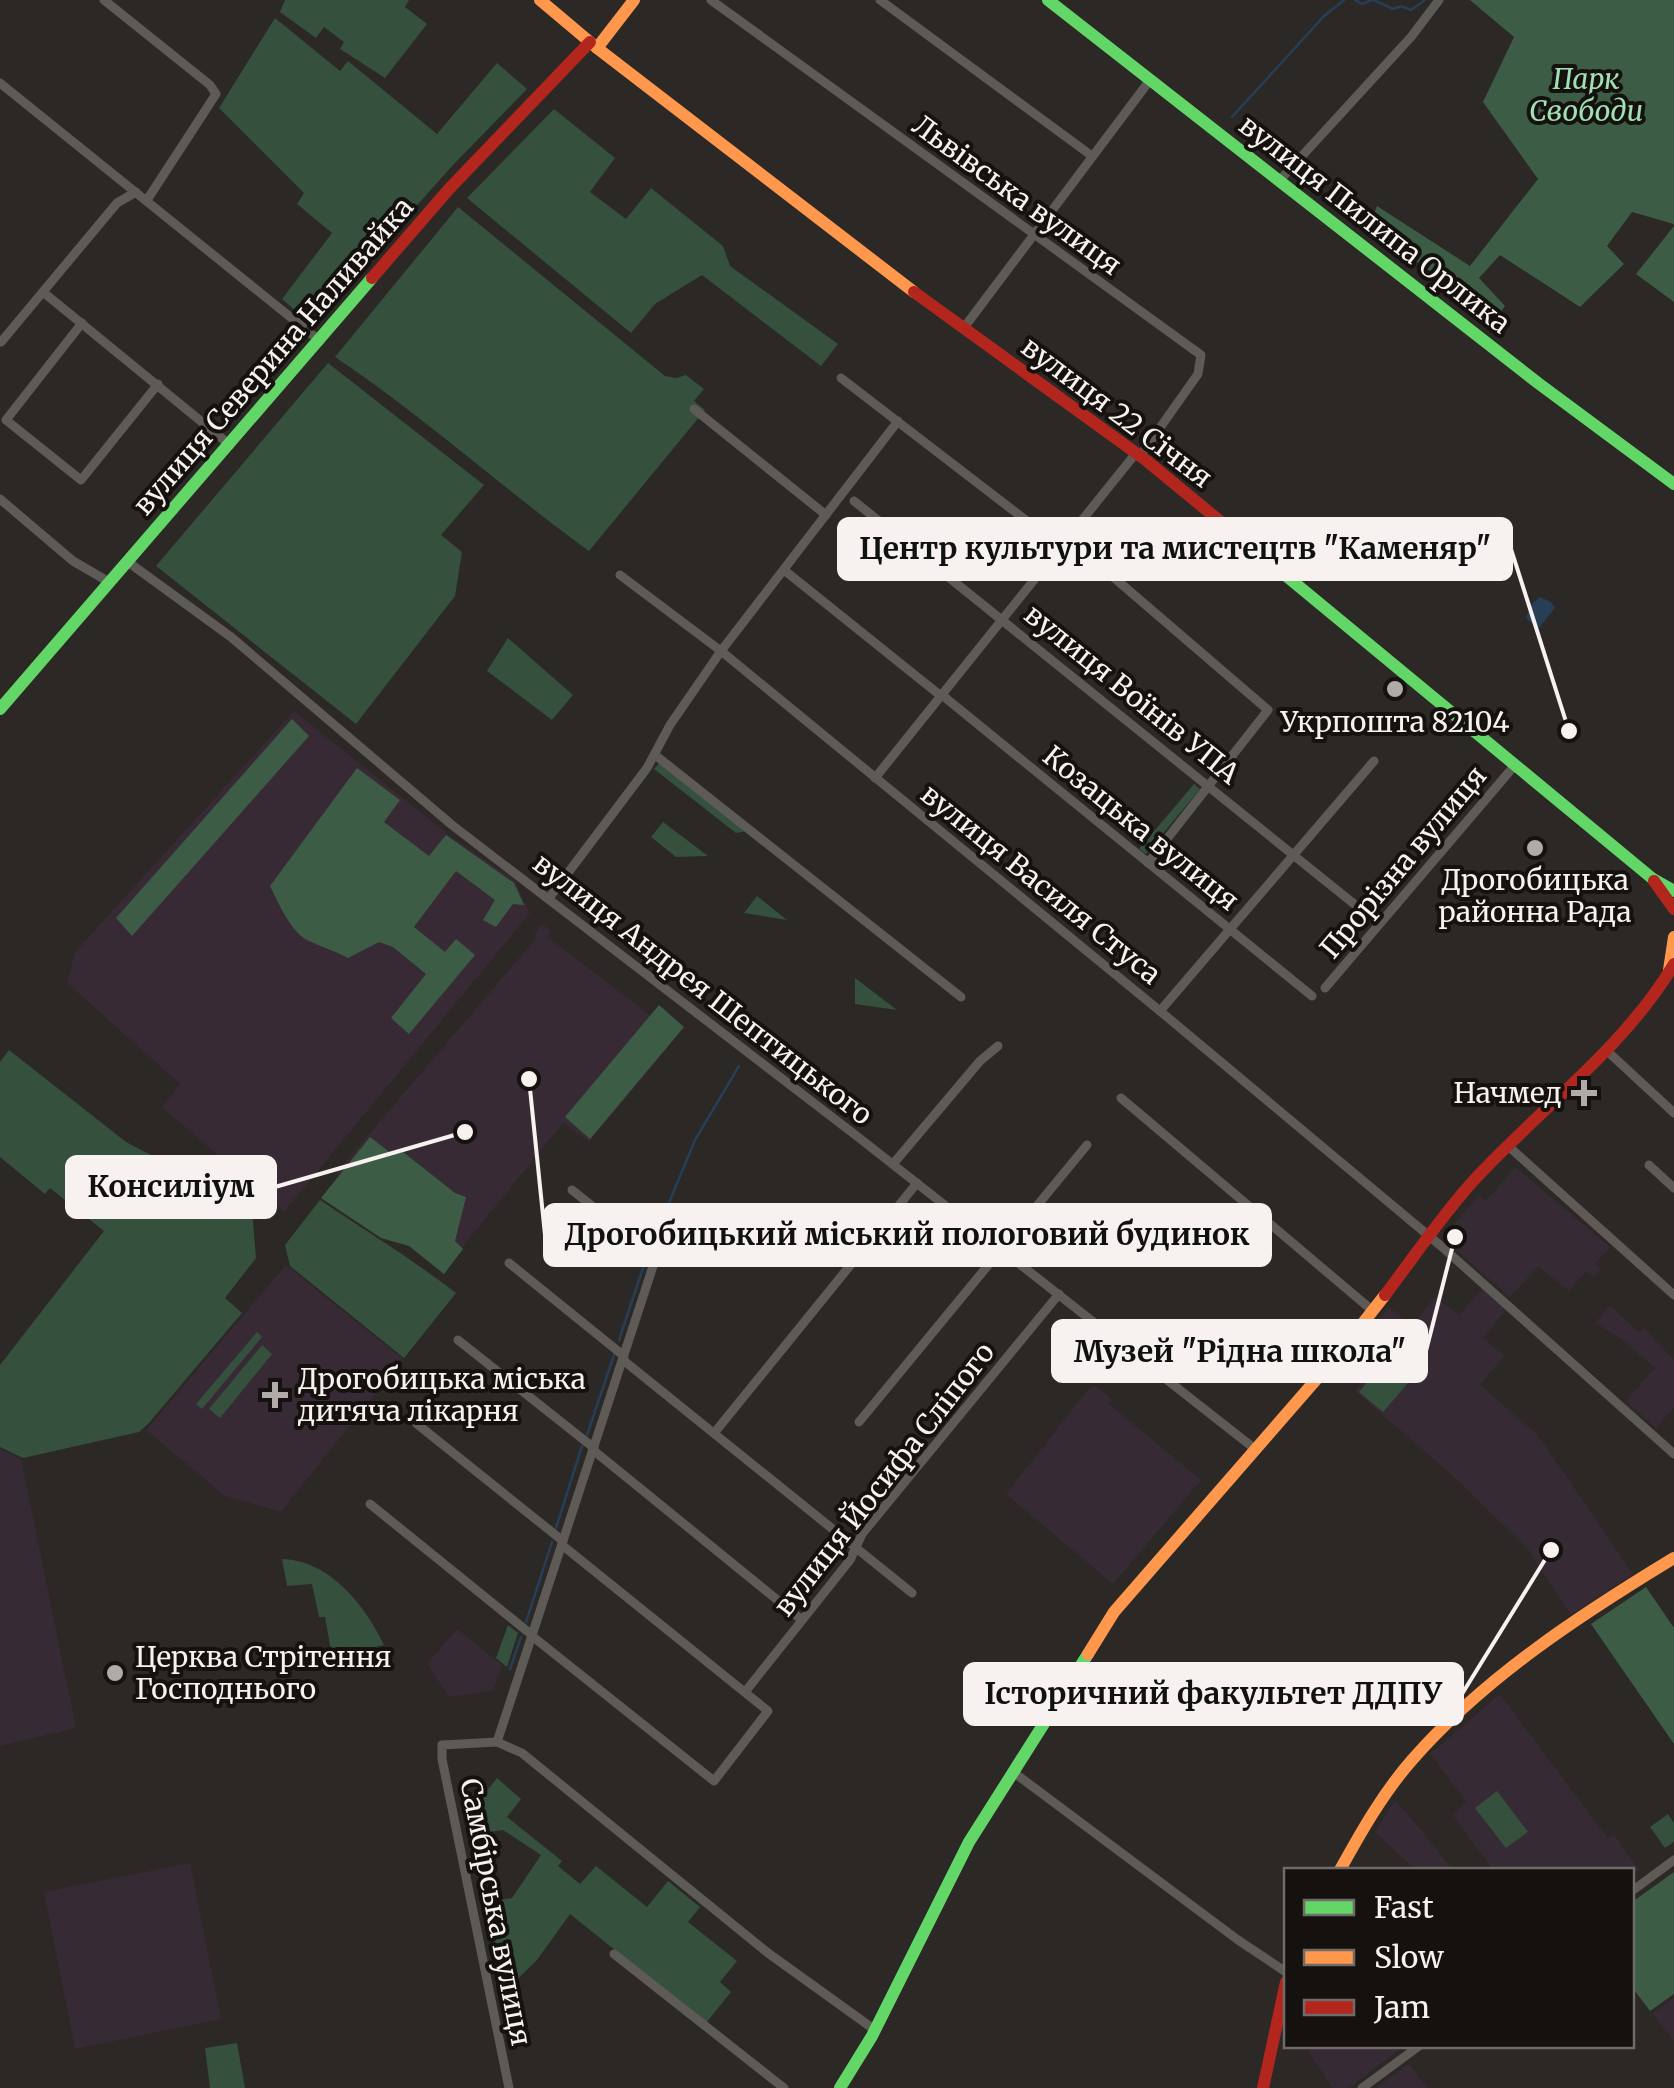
<svg xmlns="http://www.w3.org/2000/svg" width="1674" height="2088" font-family="Merriweather,serif">
<rect width="100%" height="100%" fill="#2b2825"/>
<g fill="#362b35">
<path d="M1515 1167 1610 1247 1595 1264 1600 1269 1594 1277 1586 1271 1569 1291 1538 1267 1510 1297 1446 1241V1234L1479 1195 1486 1201Z"/>
<path d="M1482 1289 1506 1310 1483 1338 1504 1356 1480 1385 1537 1434 1633 1574 1571 1615 1528 1549 1452 1475 1355 1391 1387 1352 1384 1345 1369 1332 1389 1307 1412 1326 1435 1297 1459 1315Z"/>
<path d="M1610 1306 1639 1332 1644 1328 1674 1360V1407L1656 1428 1626 1401 1655 1368 1621 1339 1595 1323Z"/>
<path d="M1095 1386 1111 1399 1108 1403 1201 1480 1113 1584 1006 1494 1090 1387Z"/>
<path d="M0 1449 21 1459 76 1728 0 1746Z"/>
<path d="M457 1629 502 1665 493 1691 449 1697 427 1664Z"/>
<path d="M1500 1694 1608 1839 1614 1835 1639 1869 1632 1875V1870H1493L1453 1815 1467 1802 1430 1754Z"/>
<path d="M1395 1800 1415 1823 1453 1870H1416L1375 1832Z"/>
<path d="M190 1863 221 2019 75 2049 44 1892Z"/>
<path d="M1674 1998V2042L1652 2013Z"/>
<path d="M1305 2046H1404L1349 2088H1333Z"/>
<path d="M1409 2064 1427 2088H1376L1403 2068Z"/>
</g>
<g fill="#372a35">
<path d="M294 711 448 834 514 880 530 913 284 1212 162 1107 180 1084 67 983 75 952Z"/>
<path d="M542 924 551 931 548 937 677 1036 589 1142 563 1123 450 1262 336 1173 537 937 534 934Z"/>
<path d="M286 1265 403 1359 281 1512 225 1496 146 1430Z"/>
</g>
<g fill="#35503c">
<path d="M285 0H409L405 7 427 24 385 78 340 49 344 42 324 27 316 38 280 12Z"/>
<path d="M275 18 340 71 348 61 437 134 497 63 527 89 453 165 311 324 282 299 332 233 297 204 304 193 219 108Z"/>
<path d="M554 109 615 158 590 192 626 219 651 188 723 246 730 266 838 344 821 366 702 275 655 304 631 333 467 198Z"/>
<path d="M458 207 665 376 676 378 686 375 704 389 694 401 705 410 589 551C502 488 423 416 335 357Z"/>
<path d="M328 363 484 485 441 535 462 552 455 596 356 724 156 566Z"/>
<path d="M508 638 573 695 552 720 487 671Z"/>
<path d="M660 762 747 831 736 833 654 769Z"/>
<path d="M1194 784 1200 789 1146 854 1139 849Z"/>
<path d="M663 822 708 856 676 857 651 837Z"/>
<path d="M757 896 787 920 744 913Z"/>
<path d="M855 978 897 1010 855 1004Z"/>
<path d="M9 1050 126 1142 174 1167 251 1198 256 1258 225 1298 242 1313 148 1424 139 1432 23 1458 0 1447V1365L104 1231 50 1188 45 1194 0 1157V1062Z"/>
<path d="M320 1200C366 1231 412 1259 456 1293L404 1358 290 1266 285 1245Z"/>
<path d="M257 1332 262 1337 202 1409 196 1404Z"/>
<path d="M262 1345 272 1354 220 1418 209 1409Z"/>
<path d="M1397 1347 1421 1368 1383 1412 1359 1392Z"/>
<path d="M282 1559C329 1560 366 1606 384 1645L332 1656 325 1617H319L312 1584 287 1586Z"/>
<path d="M508 1625 518 1633 507 1667 496 1658Z"/>
<path d="M497 1778 521 1799 507 1817 562 1861 558 1866 580 1884 596 1866 647 1907 668 1881 700 1907 688 1922 737 1961 720 1982 731 1992 706 2023 570 1914 537 1960 502 1994 485 1903 512 1898 541 1855 503 1830 482 1833 465 1818Z"/>
<path d="M1497 1791 1528 1832 1506 1848 1475 1808Z"/>
<path d="M1668 1814 1674 1823V1842L1665 1848 1650 1827Z"/>
<path d="M237 2043 245 2088H210L205 2048Z"/>
</g>
<g fill="#3d5c46">
<path d="M1470 0H1674V224L1632 212 1607 246 1624 264 1580 307 1500 255 1479 278 1505 306 1496 319 1369 227 1377 206 1470 266 1538 179 1483 102 1514 37Z"/>
<path d="M1674 226V302L1636 274Z"/>
<path d="M292 719 309 736 132 936 116 918Z"/>
<path d="M357 768 400 800 384 822 429 856 446 835 514 883 524 905 513 904 496 927 483 920 495 900 456 871 414 927 445 952 456 939 475 955 409 1034 391 1018 426 974 393 947 379 942 348 958C335 951 322 947 309 941 291 933 279 904 270 886Z"/>
<path d="M659 1005 684 1027 590 1139 565 1117Z"/>
<path d="M370 1137 392 1154 403 1152 455 1193 466 1197 455 1241 463 1249 444 1274 409 1246 381 1238 321 1198Z"/>
<path d="M1646 1587 1674 1628V1744L1591 1624Z"/>
<path d="M1674 1872V1994L1650 2011 1632 1987V1902Z"/>
</g>
<path fill="#263f57" d="M1540 597 1551 602 1555 608 1538 629 1526 618 1531 605Z"/>
<g fill="none" stroke-linecap="round" stroke-linejoin="round">
<g stroke="#263f57" stroke-width="2.5">
<path d="M1355 0 1362 4 1372 0"/>
<path d="M1374 0 1393 9 1401 6 1411 10 1425 0"/>
<path d="M1232 117 1324 16 1344 0"/>
<path d="M652 1244 695 1140 739 1066"/>
<path d="M619 1340 646 1259"/>
<path d="M587 1435 614 1355"/>
<path d="M556 1528 582 1446"/>
<path d="M526 1622 552 1542"/>
<path d="M510 1669 521 1637"/>
</g>
<g stroke="#5e5a56" stroke-width="9">
<path d="M104 0 210 85 216 94 147 200"/>
<path d="M711 0 1201 355 1198 374 1140 456"/>
<path d="M880 0 1092 156"/>
<path d="M0 83 320 341"/>
<path d="M1280 180 1411 37 1439 0"/>
<path d="M43 292 230 445"/>
<path d="M82 323 6 420 81 480 158 384"/>
<path d="M963 329 1150 80"/>
<path d="M1 342 117 203 136 192"/>
<path d="M841 378 1062 548"/>
<path d="M694 409 826 515"/>
<path d="M0 499 73 561 109 582"/>
<path d="M854 501 1379 924"/>
<path d="M1069 539 1268 710 1148 863"/>
<path d="M128 562 231 637 452 825 858 1137 1255 1449"/>
<path d="M784 570 941 696"/>
<path d="M620 575 721 651 1160 1011 1441 1246 1674 1454"/>
<path d="M942 695 1312 996"/>
<path d="M655 755 961 997"/>
<path d="M875 778 1136 453"/>
<path d="M549 898 647 768 670 725 721 651 898 421"/>
<path d="M1325 988 1515 765"/>
<path d="M1160 1011 1374 761"/>
<path d="M1606 1050 1674 1113"/>
<path d="M1121 1098 1373 1311"/>
<path d="M1507 1145 1674 1295"/>
<path d="M893 1164 980 1061 998 1046"/>
<path d="M1649 1165 1674 1188"/>
<path d="M509 1263 624 1356"/>
<path d="M458 1340 594 1448"/>
<path d="M623 1360 912 1593"/>
<path d="M859 1422 1087 1145"/>
<path d="M417 1424 563 1541"/>
<path d="M715 1432 917 1183"/>
<path d="M593 1450 802 1620"/>
<path d="M370 1504 532 1635"/>
<path d="M532 1636 714 1781 768 1711 562 1545"/>
<path d="M745 1692 850 1560 862 1534 1059 1294"/>
<path d="M497 1742 656 1257 572 1190"/>
<path d="M1013 1772 1238 1940 1286 1972"/>
<path d="M1632 1891 1674 1860"/>
<path d="M614 1954 784 2088"/>
<path d="M509 2088 442 1759V1745L497 1742 522 1753 768 1953 875 2030"/>
<path d="M1362 2088 1419 2046"/>
</g>
<g stroke="#63d668" stroke-width="12">
<path d="M1048 0 1538 383 1674 484"/>
<path d="M1238 536 1653 879 1674 891"/>
<path d="M0 709 372 278"/>
<path d="M840 2088 872 2036 969 1842 1088 1654"/>
</g>
<g stroke="#ff974d" stroke-width="12">
<path d="M540 0 597 48 914 292"/>
<path d="M597 48 634 0"/>
<path d="M1669 970 1674 937"/>
<path d="M1088 1654 1114 1612 1341 1351 1385 1295"/>
<path d="M1340 1870C1361 1832 1383 1793 1412 1760 1485 1677 1580 1615 1674 1558"/>
</g>
<g stroke="#b3261e" stroke-width="12">
<path d="M372 278 449 189 590 42"/>
<path d="M914 292 1147 461 1238 536"/>
<path d="M1654 881 1674 909"/>
<path d="M1385 1295C1414 1257 1442 1215 1475 1179 1541 1108 1624 1048 1674 964"/>
<path d="M1263 2088 1286 1982"/>
</g>
</g>
<g fill="#b0aba8" stroke="#14110e" stroke-width="4">
<circle cx="1395" cy="689" r="10"/>
<circle cx="1535" cy="848" r="10"/>
<path d="M1579 1078h10v10h10v10h-10v10h-10v-10h-10v-10h10z"/>
<path d="M270 1380h10v10h10v10h-10v10h-10v-10h-10v-10h10z"/>
<circle cx="115" cy="1673" r="10"/>
</g>
<g text-anchor="middle" dominant-baseline="central" stroke-width="8" stroke-linejoin="round" paint-order="stroke">
<g font-size="28" font-style="italic" fill="#a2e0b4" stroke="#14110e">
<text x="1586" y="79">Парк<tspan x="1586" dy="32">Свободи</tspan></text>
</g>
<g font-size="28" fill="#f7f2ef" stroke="#14110e">
<text transform="translate(1017 195) rotate(36)">Львівська вулиця</text>
<text transform="translate(1375 224) rotate(38)">вулиця Пилипа Орлика</text>
<text transform="translate(273 356) rotate(-49)">вулиця Северина Наливайка</text>
<text transform="translate(1117 412) rotate(37)">вулиця 22 Січня</text>
<text transform="translate(1132 694) rotate(39)">вулиця Воїнів УПА</text>
<text transform="translate(1141 828) rotate(39)">Козацька вулиця</text>
<text transform="translate(1403 862) rotate(-50)">Прорізна вулиця</text>
<text transform="translate(1041 884) rotate(39)">вулиця Василя Стуса</text>
<text transform="translate(703 989) rotate(38)">вулиця Андрея Шептицького</text>
<text transform="translate(884 1479) rotate(-52)">вулиця Йосифа Сліпого</text>
<text transform="translate(496 1912) rotate(79)">Самбірська вулиця</text>
</g>
<g font-size="28" fill="#f7f2ef" stroke="#14110e">
<text x="1395" y="722">Укрпошта 82104</text>
<text x="1535" y="880">Дрогобицька<tspan x="1535" dy="32">районна Рада</tspan></text>
<text x="1562" y="1093" text-anchor="end">Начмед</text>
<text x="298" y="1379" text-anchor="start">Дрогобицька міська<tspan x="298" dy="32">дитяча лікарня</tspan></text>
<text x="135" y="1657" text-anchor="start">Церква Стрітення<tspan x="135" dy="32">Господнього</tspan></text>
</g>
</g>
<path fill="none" stroke="#f7f2ef" stroke-width="4" d="M1569 731L1511 549M465 1132L275 1187M529 1079L545 1235M1455 1237L1426 1351M1551 1550L1462 1694"/>
<g fill="#f7f2ef" stroke="#14110e" stroke-width="4">
<circle cx="1569" cy="731" r="10"/>
<circle cx="465" cy="1132" r="10"/>
<circle cx="529" cy="1079" r="10"/>
<circle cx="1455" cy="1237" r="10"/>
<circle cx="1551" cy="1550" r="10"/>
</g>
<g fill="#f7f2ef" stroke="#f7f2ef" stroke-width="4">
<rect x="839" y="519" width="672" height="60" rx="10"/>
<rect x="67" y="1157" width="208" height="60" rx="10"/>
<rect x="545" y="1205" width="725" height="60" rx="10"/>
<rect x="1053" y="1321" width="373" height="60" rx="10"/>
<rect x="965" y="1664" width="497" height="60" rx="10"/>
</g>
<g font-size="30" text-anchor="middle" font-weight="bold" fill="#111">
<text x="1175" y="559">Центр культури та мистецтв "Каменяр"</text>
<text x="171" y="1197">Консиліум</text>
<text x="907" y="1245">Дрогобицький міський пологовий будинок</text>
<text x="1240" y="1362">Музей "Рідна школа"</text>
<text x="1213" y="1704">Історичний факультет ДДПУ</text>
</g>
<rect x="1284" y="1868" width="350" height="180" fill="#14110e" stroke="#6f6b68" stroke-width="2.5"/>
<rect x="1304" y="1900" width="50" height="15" fill="#63d668" stroke="#6f6b68" stroke-width="2.5"/>
<text x="1374" y="1918" font-size="30" fill="#f7f2ef">Fast</text>
<rect x="1304" y="1950" width="50" height="15" fill="#ff974d" stroke="#6f6b68" stroke-width="2.5"/>
<text x="1374" y="1968" font-size="30" fill="#f7f2ef">Slow</text>
<rect x="1304" y="2000" width="50" height="15" fill="#b3261e" stroke="#6f6b68" stroke-width="2.5"/>
<text x="1374" y="2018" font-size="30" fill="#f7f2ef">Jam</text>
</svg>
